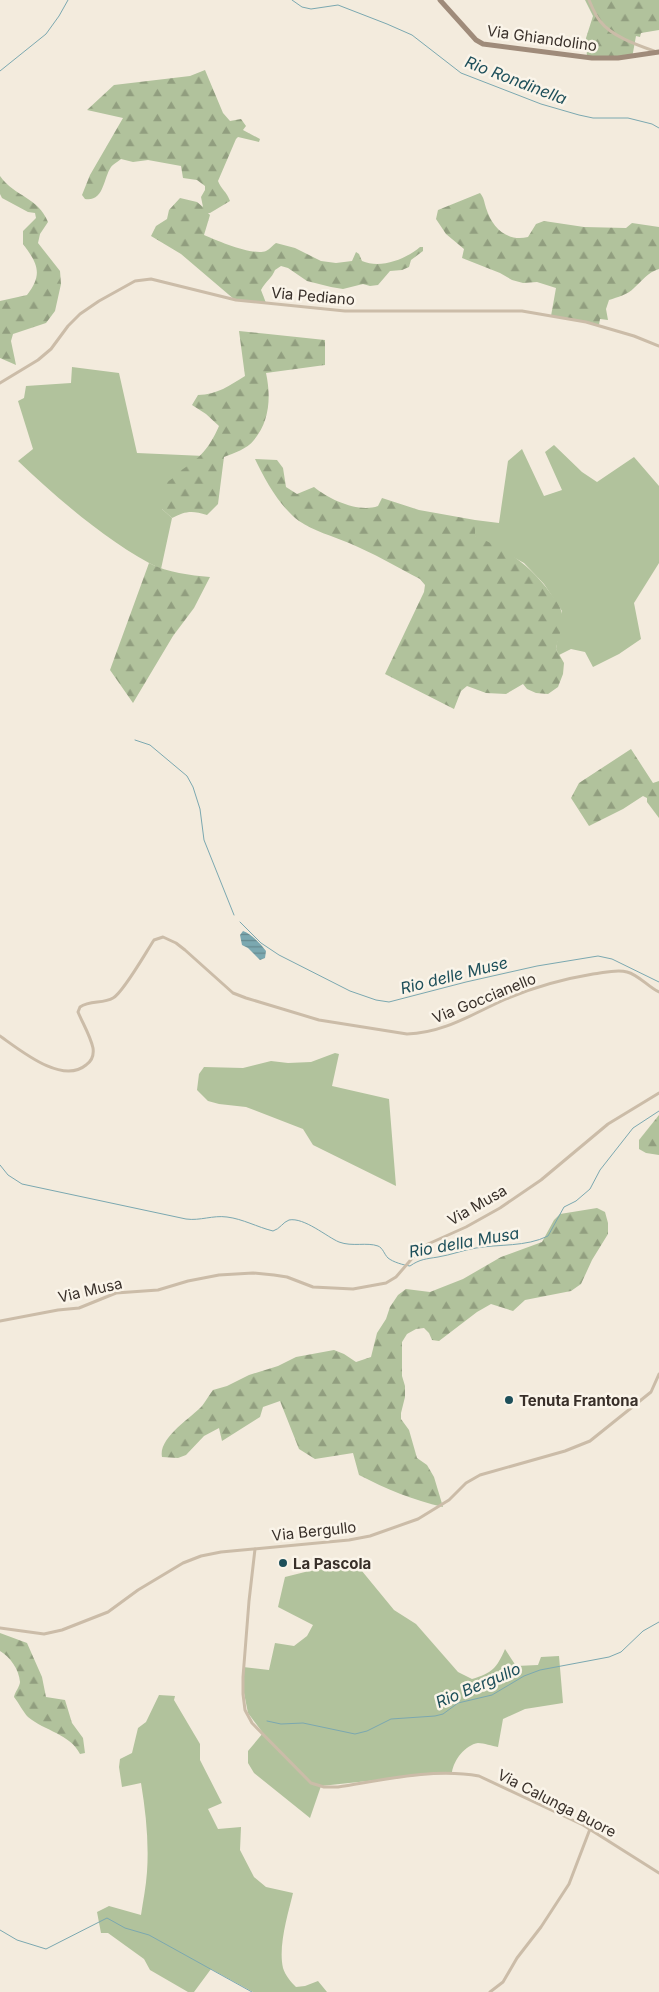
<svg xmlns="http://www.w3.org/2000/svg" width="659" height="1992" font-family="Inter,sans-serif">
<defs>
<pattern id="forest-firs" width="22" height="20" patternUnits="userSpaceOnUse" patternTransform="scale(1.25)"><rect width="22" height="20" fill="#b1c29c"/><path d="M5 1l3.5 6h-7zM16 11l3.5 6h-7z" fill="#919e7f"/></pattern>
<pattern id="water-rules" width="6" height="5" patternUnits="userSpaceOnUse" patternTransform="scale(1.25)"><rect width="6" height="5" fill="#7ba8b0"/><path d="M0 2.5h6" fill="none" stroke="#66898f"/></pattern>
</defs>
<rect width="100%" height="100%" fill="#f3ebdd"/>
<g fill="#b1c29c">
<path d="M72 367 119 373 137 453 204 456 162 509 172 518 161 569C111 545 58 499 18 461L33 449 18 401 24 398 26 386 71 383Z"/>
<path d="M554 445 582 472 597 482 634 457 659 486V563L634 603 641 639 619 654 593 667 585 652 571 649 559 655 556 649 562 611 544 584 524 563 474 536 475 520 499 523 508 461 522 449 544 496 562 490 545 452Z"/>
<path d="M335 1053 339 1054 332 1086 389 1099 396 1186 313 1145 303 1129 246 1107 219 1104 208 1101 197 1090 199 1074 204 1067 243 1068 271 1061 288 1063 311 1062Z"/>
<path d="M357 1565 394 1610 416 1624 458 1672 472 1679C492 1673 497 1668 505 1649L516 1666 538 1665 541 1657 559 1656 563 1703 525 1709 503 1719 498 1747C492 1746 484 1743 478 1743 465 1745 454 1760 452 1772L321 1786 310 1818 254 1773 248 1763V1751L263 1733 248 1713 244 1693 243 1667 269 1670 275 1643 294 1646 307 1636 313 1625 278 1607 285 1577 309 1571Z"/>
<path d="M159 1695 175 1696 174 1700 200 1744V1760L222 1803 208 1809 218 1829 241 1827 240 1850 254 1877 266 1887 293 1893C288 1914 278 1946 283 1968 285 1975 291 1982 296 1987L305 1986 318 1981 327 1992H253L211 1969 194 1992H188L150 1970 144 1959 108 1933H101L97 1912 109 1906 141 1915C143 1901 146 1887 147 1872 149 1843 146 1813 141 1783L122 1787 119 1767 120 1759 132 1753 138 1728 146 1722Z"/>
</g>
<g fill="url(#forest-firs)">
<path d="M585 0H659V30L641 33 640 37 636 36 632 58H587L586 38 593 16Z"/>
<path d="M205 70 223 113 230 121 241 119 246 126 243 130 260 139 259 142 238 137 236 139 218 181C221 189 227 192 230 201L210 213H208L210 215 204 235C218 241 253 256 266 251 270 249 273 245 276 243L295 248 321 261 336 263 352 261 356 252 359 254 362 261C381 269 406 259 420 247H423V251L411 260 409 267 402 270 390 271 378 285 370 286 363 284 343 289 331 287 307 281 288 268 281 266 275 270C272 278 265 282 261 290L266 303 235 300 181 254 151 236 156 226 167 219 169 210 180 198 197 202 203 207 201 197 205 190V186L197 180 183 178 181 166 148 160 133 162 121 159C118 162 113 164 111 167 103 179 104 202 85 199L82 195 90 175 123 118 87 110 114 85 190 76Z"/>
<path d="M0 176C15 197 38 197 48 222L40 234 38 243 60 271 61 284 55 311 46 323 13 334 11 341 16 365 0 358V301L27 295C43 274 38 264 23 244V231L36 218 35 213 28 212 2 198 0 194Z"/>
<path d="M480 193C484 198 484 201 486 208 492 227 506 242 528 237L536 224 544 221 584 227 626 228 632 223 659 227V269C648 272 642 281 634 288 627 295 618 297 609 300L606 309 608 320 600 319 599 325 551 316 556 288 537 282 523 283 512 280 500 273 462 258 464 249 446 234 436 219 438 210Z"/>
<path d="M239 331 325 340V365L266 373C271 396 270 421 254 440 247 449 234 453 224 457L218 504 207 515C192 510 185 511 172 518L162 509 163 485 173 478 174 475C198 460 208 451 219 426L206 414 192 405 198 395C217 395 230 385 245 376Z"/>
<path d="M255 459 277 460 283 468 286 487 297 494 314 487C330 500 359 513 378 506L382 498 419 510 475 520V536C507 549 531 566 551 594 556 600 561 607 562 614 564 625 558 638 556 649L564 663 563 674 558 687 548 694 536 693 527 689 523 684 506 694 486 693 467 686 461 691 454 709 385 674 424 592 425 585 420 579C397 567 373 553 349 543 332 536 314 531 299 521 280 507 265 480 255 459Z"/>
<path d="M149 563C169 573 189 575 210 577L194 608 173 636 133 703 110 670Z"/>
<path d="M631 749 653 783 659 781V818L647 802V798L643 796 623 809 589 826 571 798 579 783Z"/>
<path d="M659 1115V1155L646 1153 639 1149V1140Z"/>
<path d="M597 1208 605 1212 608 1223V1234L592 1260 581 1284 571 1291 525 1300 513 1311 491 1304 477 1312 439 1341 432 1340 429 1333 424 1328 416 1329 407 1334 402 1342V1376L405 1386V1397L401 1413V1419L409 1430 417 1458 427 1465 434 1477 443 1507C413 1500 386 1489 359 1475L353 1453 315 1459 299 1449 280 1401 263 1407 260 1417 222 1441 219 1428 204 1436 186 1455 178 1458 162 1457C158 1438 191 1418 202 1406 206 1401 209 1395 213 1390L227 1386 249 1375 278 1366 296 1357 334 1350 344 1354 356 1362 371 1357 377 1333 386 1319 390 1307 398 1295 406 1289 430 1292 463 1279 501 1257 542 1242 554 1220 560 1214Z"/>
<path d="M0 1633 27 1643 42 1677 46 1697 65 1700 72 1723 83 1738 85 1753 80 1754C70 1734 45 1731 28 1717 23 1712 19 1703 14 1697 15 1692 20 1686 20 1682 19 1669 10 1657 0 1651Z"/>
</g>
<path fill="url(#water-rules)" d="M243 931C250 933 261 944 266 951L265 958 260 960 248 948 242 945 240 935Z"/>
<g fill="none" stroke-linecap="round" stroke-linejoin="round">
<g stroke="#7ba8b0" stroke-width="1">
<path d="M292 0 302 7 311 9 338 5 387 24 412 35 461 73 541 104 579 115 593 118H628L652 124 659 128"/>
<path d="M0 71 46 34 59 16 68 0"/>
<path d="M135 740 150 745 187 776 193 787 200 809 204 840 234 915"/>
<path d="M240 922 261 943 279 955 350 991 376 1000 389 1002 466 982 537 966 598 956 612 959 659 982"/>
<path d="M0 1165 8 1175 22 1184 186 1219C200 1221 213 1215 227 1217 243 1219 257 1227 273 1231 280 1229 283 1222 289 1220 304 1217 327 1237 339 1242 352 1247 367 1242 378 1246 383 1248 384 1254 388 1258 393 1262 403 1265 410 1266 420 1259 426 1259 438 1257 451 1255 463 1250 476 1248 499 1244 526 1247 548 1236L564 1207 576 1201 590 1189 600 1170 633 1128 659 1111"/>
<path d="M267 1721 281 1724 303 1723 355 1734 367 1731 391 1719 435 1716 443 1714 458 1703 492 1695 524 1676 540 1670 609 1657 621 1652 643 1631 659 1622"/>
<path d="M0 1930 17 1940 46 1949 107 1918 125 1928 149 1935 252 1992"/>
</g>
<g stroke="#cbbca8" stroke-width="3">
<path d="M589 0C592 7 595 15 600 21 611 36 637 45 654 51"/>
<path d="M0 383 38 360 51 349 68 326 80 314 99 301 135 281 151 279 236 300 345 311H522L586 322 634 336 659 346"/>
<path d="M0 1036C20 1050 62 1085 86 1065 92 1061 94 1055 93 1048 90 1035 83 1024 78 1012L80 1007C90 1000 103 1004 113 998 123 993 146 952 154 940L163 937 176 943 185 950 233 993 246 998 319 1020 407 1034C444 1033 472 1014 506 999 534 987 563 979 593 974 604 973 616 969 627 972 639 975 648 987 659 992"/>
<path d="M0 1321 58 1310 79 1308 116 1293 158 1290 188 1281 219 1275 253 1273 274 1275 287 1277 313 1287 353 1289 386 1283 396 1277 415 1255 428 1244 466 1227 500 1208 541 1180 608 1124 659 1093"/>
<path d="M255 1549 249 1601 243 1677V1694L245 1710 252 1723 311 1783 324 1787H338C383 1780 433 1768 479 1776L583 1825 659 1873"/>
<path d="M0 1628 44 1634 62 1630 108 1612 138 1590 183 1563 201 1556 221 1552 349 1540 370 1536 418 1519 449 1500 466 1483 480 1475 565 1451 590 1441 651 1392 659 1374"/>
<path d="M490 1992 503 1982 517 1958 541 1927 569 1884 590 1829"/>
</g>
<path stroke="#9f8b7a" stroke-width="5" d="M440 0 476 40 483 44 592 58H618L659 52"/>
</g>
<g fill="#1d4f5a" stroke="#faf4e9" stroke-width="2">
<circle cx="509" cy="1400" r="5"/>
<circle cx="283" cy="1563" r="5"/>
</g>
<g text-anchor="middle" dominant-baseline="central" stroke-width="5" stroke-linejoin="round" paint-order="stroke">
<g font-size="15" fill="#382f29" stroke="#faf4e9">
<text transform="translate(542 38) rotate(8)">Via Ghiandolino</text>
<text transform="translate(313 296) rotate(5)">Via Pediano</text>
<text transform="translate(484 998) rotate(-22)">Via Goccianello</text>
<text transform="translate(477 1205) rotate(-30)">Via Musa</text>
<text transform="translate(90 1290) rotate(-13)">Via Musa</text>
<text transform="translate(314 1531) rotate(-6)">Via Bergullo</text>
<text transform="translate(557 1803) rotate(27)">Via Calunga Buore</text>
</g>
<g font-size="15" font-weight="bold" fill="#382f29" stroke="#faf4e9" text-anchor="start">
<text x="519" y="1400">Tenuta Frantona</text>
<text x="293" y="1563">La Pascola</text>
</g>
<g font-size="16" font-style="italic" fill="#1d4f5a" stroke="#faf4e9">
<text transform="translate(516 80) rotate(21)">Rio Rondinella</text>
<text transform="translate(454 975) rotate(-14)">Rio delle Muse</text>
<text transform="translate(464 1242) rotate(-10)">Rio della Musa</text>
<text transform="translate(478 1685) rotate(-23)">Rio Bergullo</text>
</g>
</g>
</svg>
